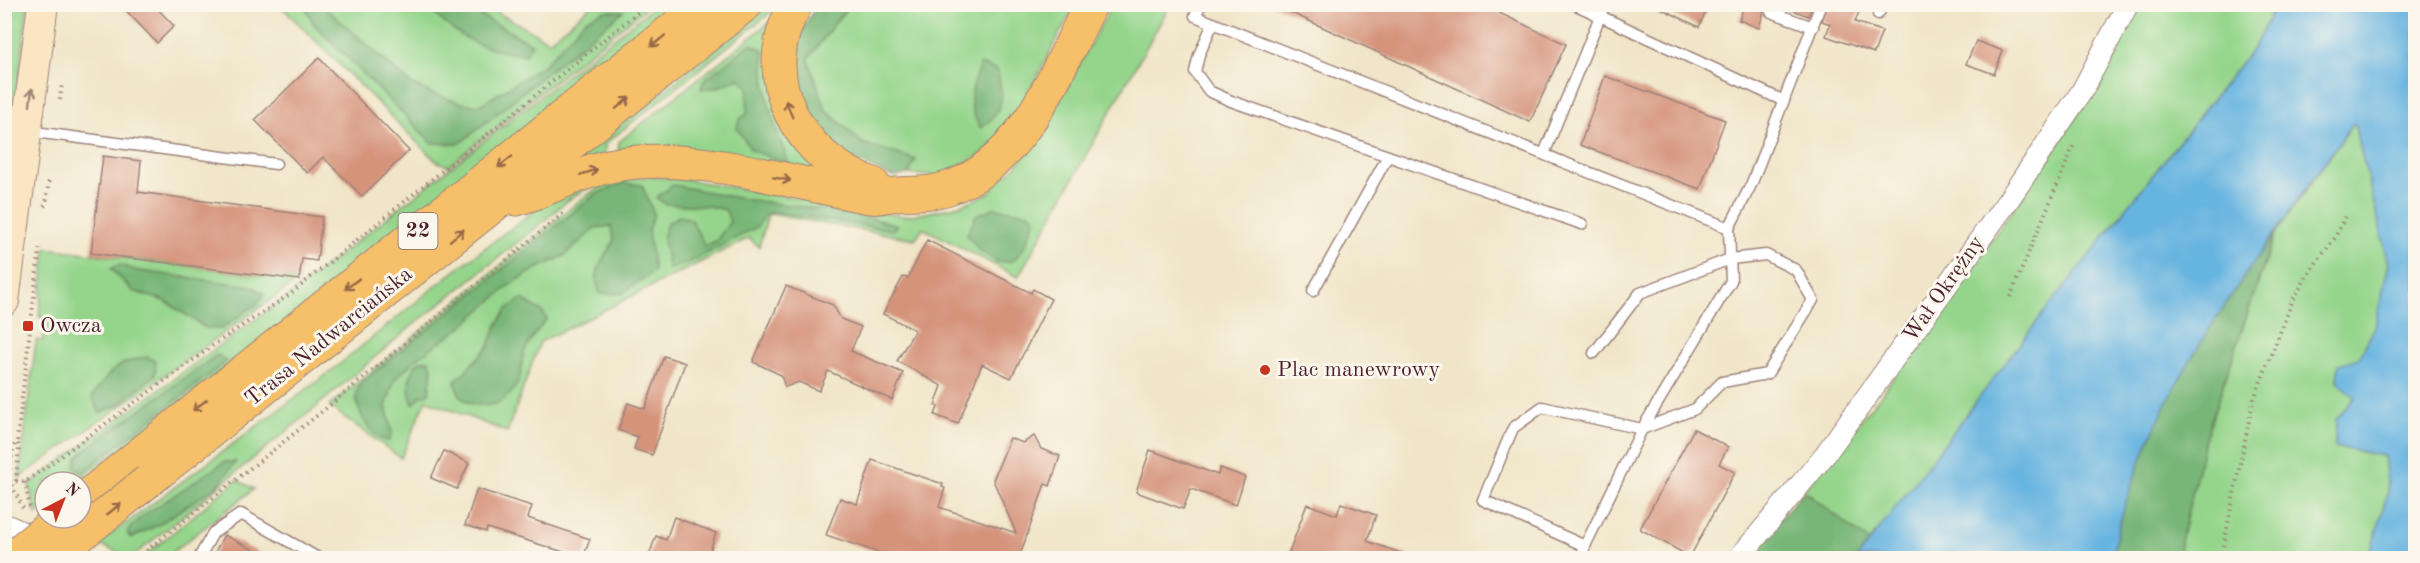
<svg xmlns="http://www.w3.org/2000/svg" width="2420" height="563" font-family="'Old Standard TT',serif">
<rect width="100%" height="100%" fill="#fbf7ec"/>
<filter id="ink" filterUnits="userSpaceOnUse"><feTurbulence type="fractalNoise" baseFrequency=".0167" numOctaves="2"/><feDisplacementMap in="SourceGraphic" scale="12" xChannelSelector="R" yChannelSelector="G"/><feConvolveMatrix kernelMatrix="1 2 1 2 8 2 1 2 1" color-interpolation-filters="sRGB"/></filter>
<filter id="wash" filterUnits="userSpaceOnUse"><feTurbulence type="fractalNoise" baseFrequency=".008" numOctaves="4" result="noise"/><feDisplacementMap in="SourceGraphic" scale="24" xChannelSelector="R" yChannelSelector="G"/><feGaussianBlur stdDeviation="1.35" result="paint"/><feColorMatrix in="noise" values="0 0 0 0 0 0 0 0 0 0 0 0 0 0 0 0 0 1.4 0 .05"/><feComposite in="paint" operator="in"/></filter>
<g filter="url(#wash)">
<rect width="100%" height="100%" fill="#f0e5c8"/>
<g fill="#94d58b" stroke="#6f7a5b" stroke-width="1.5">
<path d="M13 5H28L5 188 4 68Z"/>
<path d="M280 5H484L549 41 592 5H649L448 166 436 161Z"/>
<path d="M656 5H681L286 321 76 482H45V507L36 514 29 485 43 474 289 295Z"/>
<path d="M771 5H780L605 144V155L569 166Z"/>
<path d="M851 5H1075L1019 110 999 140 977 157 938 176 908 174 915 160 862 143 826 110 808 59 840 16Z"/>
<path d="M1112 5H1170L1018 277 923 228 915 239 768 214 759 247 749 238 540 342 507 432 426 400 401 458 329 406 572 207C579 201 587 195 595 190 622 173 659 177 689 180L903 216C934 213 963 207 991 192L992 187 1013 169 1034 145 1058 104Z"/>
<path d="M2138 5H2276L2254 47 2039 319 1871 543 1804 491 1881 395 2051 156 2114 57Z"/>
<path d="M771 21 827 176 618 153 619 142Z"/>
<path d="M2354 122 2389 263 2375 327 2359 358 2355 397 2336 420 2335 447 2384 456 2388 491 2371 556 2369 558H2164L2275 234Z"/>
<path d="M602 179 568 200 536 228 412 326 310 412 131 558 98 544 330 372 448 276 556 194Z"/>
<path d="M46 248 299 280 19 478 36 340 43 341 46 318 39 317Z"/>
<path d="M237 480 254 489 165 558H142Z"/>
</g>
<g fill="#77b677" stroke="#606a51" stroke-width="1.5">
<path d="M305 5H322L411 84 433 94 465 104 480 105 543 66 586 19 604 11H623L459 144 432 143 313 23Z"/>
<path d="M424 5H462L532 44 525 55C474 48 462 39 424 5Z"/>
<path d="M817 5H851L840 16 808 59 826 110 862 143 916 160 908 174 893 177 841 154 807 115 796 77V40Z"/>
<path d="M750 44 764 50C761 90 775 127 789 164L751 150 737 128 739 120 747 114 748 86 739 78 716 88 701 89 704 80Z"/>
<path d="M980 64 997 70C1003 97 1006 110 981 128 965 106 971 89 980 64Z"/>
<path d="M623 183 642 185 654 214 648 230 654 271 623 293 600 294C591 272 602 260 614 241L611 226 595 228 564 256 534 270 510 285 459 329 416 359 395 379 386 406 392 433 389 441C372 440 357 412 356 396 356 392 359 387 361 383L596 194Z"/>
<path d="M673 185 743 199 855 214 897 225 893 230 773 212 764 216 757 227 690 262 669 269 663 239 667 223 679 216 691 219 705 246 716 241 730 222 726 210 708 206 666 204 656 198Z"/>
<path d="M994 208 1029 213 1035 219 1026 245 1013 261 997 262 978 249 967 235 976 215Z"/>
<path d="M2274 234 2205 439 2177 558H2112C2135 435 2202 334 2274 234Z"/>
<path d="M119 265 139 271 251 286 265 294 257 304 221 329 206 328 165 301 133 291 111 269Z"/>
<path d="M522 299 542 311 547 319C538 329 529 340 524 353 521 361 522 369 520 376 514 395 499 408 479 405 463 403 459 397 455 382L489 346 496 327 507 309Z"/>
<path d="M217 355 227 361 82 473 75 467 77 458 90 446Z"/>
<path d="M147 357 156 361 155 375 119 404 100 413 92 397C109 372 115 362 147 357Z"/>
<path d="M429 360 432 368 429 394 421 396 413 404C406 388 408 374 419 361Z"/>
<path d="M224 462H236L218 485 161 523 132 538 128 535V530L140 518Z"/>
<path d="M1804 491 1871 543 1857 558H1746Z"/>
</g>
<path fill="#66b4e0" stroke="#586a86" stroke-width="1.5" d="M2276 5H2415V558H2369L2388 491 2384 456 2335 447 2336 420 2355 397 2337 381 2339 364 2359 358 2375 327 2389 263 2354 123C2328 156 2304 192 2279 227 2206 330 2136 431 2112 558H1857L2039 319 2254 47Z"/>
<g id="blocks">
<g fill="#d5937a">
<path d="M120 4H153L174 26 157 43Z"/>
<path d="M1272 4H1480L1566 44 1530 122Z"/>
<path d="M1652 4H1709L1699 27Z"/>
<path d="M1745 4H1766L1759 28 1739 20Z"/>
<path d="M1784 4H1813L1808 16 1783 6Z"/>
<path d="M1828 4H1862L1855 22 1882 31 1874 53 1826 36 1830 24 1822 21Z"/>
<path d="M1976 41 2003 51 1994 74 1966 64Z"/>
<path d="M319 58 409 151 362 196 323 157 307 173 255 120Z"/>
<path d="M1605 76 1725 120 1700 189 1580 145Z"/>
<path d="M103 156 141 161 138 192 322 217 317 261 302 259 299 280 91 253Z"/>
<path d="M927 240 1031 293 1033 289 1051 299 1011 378 982 364 958 424 935 415 938 407 935 405 942 386 897 361 915 330 883 314 903 277 908 278Z"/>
<path d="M786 286 833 305 841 319 861 327 851 351 903 373 892 400 828 371 819 391 799 382 785 387 781 375 753 362Z"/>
<path d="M664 356 685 363 652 455 634 449 638 437 618 430 628 403 645 409Z"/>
<path d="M1694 429 1728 447 1719 464 1735 472 1690 557 1640 529Z"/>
<path d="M1034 436 1041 449 1060 456 1050 486 1045 484 1019 558H895L826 535 840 498 857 504 872 460 943 484 942 487 945 488 939 507 1016 533 993 480 1010 438 1023 443Z"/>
<path d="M1150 450 1218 475 1220 468 1245 477 1236 505 1191 489 1183 509 1136 492Z"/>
<path d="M444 451 469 463 457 489 431 478Z"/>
<path d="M477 489 532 506 528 518 590 539 583 558 487 528 486 532 465 525Z"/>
<path d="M1341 503 1376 515 1367 541 1409 556V558H1287L1307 504 1337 515Z"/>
<path d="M674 517 716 533 708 556 710 558H648L656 536 666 540Z"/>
<path d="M224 535 270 558H212Z"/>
</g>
</g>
</g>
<g filter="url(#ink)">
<use href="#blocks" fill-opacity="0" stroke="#9d827a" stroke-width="1.5"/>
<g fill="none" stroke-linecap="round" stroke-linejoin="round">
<defs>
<g id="lane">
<path d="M1201 4 1195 16 1729 228 1751 185 1821 4"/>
<path d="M1574 4 1784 101"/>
<path d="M1774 4 1771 12 1813 27"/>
<path d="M1878 14 1884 4"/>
<path d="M1213 23 1199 55 1195 72 1209 91 1231 101 1582 224"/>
<path d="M27 131 276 164"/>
<path d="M1544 154 1605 4"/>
<path d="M1313 291 1388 156"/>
<path d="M1585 546 1642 429 1731 281 1729 228"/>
<path d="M199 558 213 533 241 514 318 558"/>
<path d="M1581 558 1585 546 1483 500 1513 428 1542 407 1642 429 1695 409 1722 382 1767 374 1813 300 1796 270 1766 255 1730 259 1640 293 1594 353"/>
</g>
<g id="street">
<path d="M4 524 80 558"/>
<path d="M1739 558 1824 456 2009 199 2082 91 2128 4"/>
</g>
<path id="secondary" d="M4 301 43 4"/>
<g id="primary">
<path d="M796 4C752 77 799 159 873 184"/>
<path d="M516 199C542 192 563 180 588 172 616 162 649 160 678 162 743 166 807 186 870 197 879 199 888 195 897 194 916 193 933 194 951 187 1025 161 1057 69 1091 4"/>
<path d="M148 481 746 4"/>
<path d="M81 501 704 4"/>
</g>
</defs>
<use href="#lane" stroke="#9d827a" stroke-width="13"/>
<use href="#street" stroke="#9d827a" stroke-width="23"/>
<use href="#secondary" stroke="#9d827a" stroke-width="32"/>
<use href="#primary" stroke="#9d827a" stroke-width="35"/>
<g stroke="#9d827a" stroke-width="4" stroke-dasharray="1.5 4.5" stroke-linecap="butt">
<path d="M60 100 62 83"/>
<path d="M44 206 46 204 49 179"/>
<path d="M2010 297 2074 145"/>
<path d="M4 480 25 482 225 337 289 295 648 4"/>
<path d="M16 481 19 448 17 441"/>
<path d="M25 482 30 508"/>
<path d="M23 508 9 480 13 447 17 440 40 246"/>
<path d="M104 553 117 558"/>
<path d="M137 558 329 406 565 212"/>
<path d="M2221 558 2253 401 2292 302 2310 271 2335 238 2345 216"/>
</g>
<use href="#lane" stroke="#fff" stroke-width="10"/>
<use href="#street" stroke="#fff" stroke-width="21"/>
<use href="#secondary" stroke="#fbe6c4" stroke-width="30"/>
<use href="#primary" stroke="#f6c06b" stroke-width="33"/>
<defs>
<g id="primary-bridge">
<path d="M11 558 60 518"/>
<path d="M52 558 148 481"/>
</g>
</defs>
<use href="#primary-bridge" stroke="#9d827a" stroke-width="35" stroke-linecap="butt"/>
<use href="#primary-bridge" stroke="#f6c06b" stroke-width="33"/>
</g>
<defs><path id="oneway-shaft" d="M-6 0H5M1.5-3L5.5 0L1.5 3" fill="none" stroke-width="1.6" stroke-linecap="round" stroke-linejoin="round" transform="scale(1.5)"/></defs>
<g stroke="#976748">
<use href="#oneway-shaft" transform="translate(658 41) rotate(141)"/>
<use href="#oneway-shaft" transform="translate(623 103) rotate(-39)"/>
<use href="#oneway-shaft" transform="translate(789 109) rotate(-112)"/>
<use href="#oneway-shaft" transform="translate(505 162) rotate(142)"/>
<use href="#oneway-shaft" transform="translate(589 172) rotate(-18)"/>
<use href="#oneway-shaft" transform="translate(782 179) rotate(10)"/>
<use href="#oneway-shaft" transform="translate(457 235) rotate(-39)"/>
<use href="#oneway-shaft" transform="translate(352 284) rotate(142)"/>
<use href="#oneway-shaft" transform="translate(200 405) rotate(142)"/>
<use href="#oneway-shaft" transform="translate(114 509) rotate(-39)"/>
</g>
<use stroke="#a28278" href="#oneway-shaft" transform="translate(31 97) rotate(-83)"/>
</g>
<g fill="#c8321e" stroke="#fbf7ec" stroke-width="2">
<rect x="22" y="320" width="12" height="12" rx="3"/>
<circle cx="1265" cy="370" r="6"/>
</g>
<g text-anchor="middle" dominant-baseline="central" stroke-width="6" stroke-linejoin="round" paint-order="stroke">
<rect fill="#fbf7ec" stroke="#7f6065" stroke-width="1.5" x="398.5" y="213" width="39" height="36" rx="4.5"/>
<g font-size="21" font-weight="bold" fill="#4a1f2b">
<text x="418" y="231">22</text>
</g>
<g font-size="22" fill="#4a1f2b" stroke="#fbf7ec">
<text transform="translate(1944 289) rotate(-55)">Wał Okrężny</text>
<text transform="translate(329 337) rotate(-39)">Trasa Nadwarciańska</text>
</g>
<g font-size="22" fill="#4a1f2b" stroke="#fbf7ec" text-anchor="start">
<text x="40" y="326">Owcza</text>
<text x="1277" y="370">Plac manewrowy</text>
</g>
</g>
<rect width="2420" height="563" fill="none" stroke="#fbf7ec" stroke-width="24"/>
<g transform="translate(63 500) rotate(42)"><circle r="28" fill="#fbf7ec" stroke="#b4a19f" stroke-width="1.5"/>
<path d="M0-4.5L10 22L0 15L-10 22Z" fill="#c8321e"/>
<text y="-9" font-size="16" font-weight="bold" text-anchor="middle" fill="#4a1f2b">N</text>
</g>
</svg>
